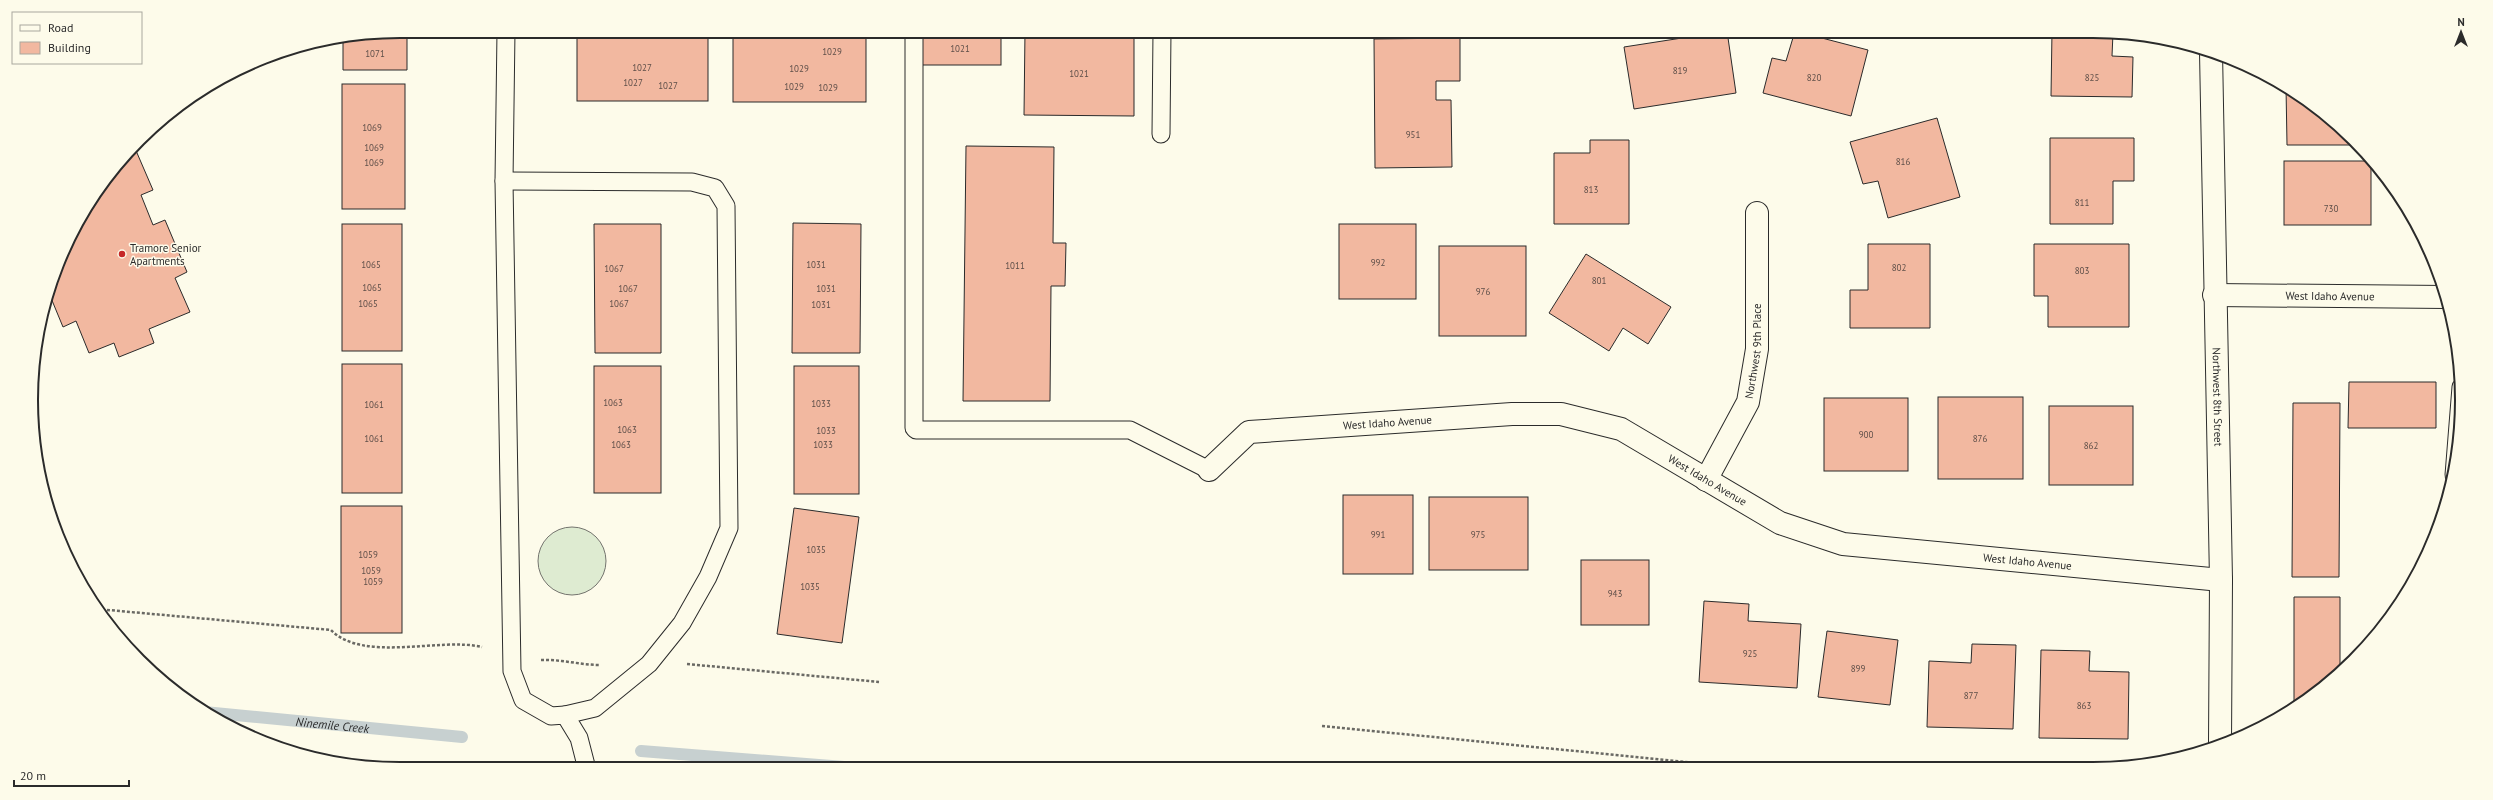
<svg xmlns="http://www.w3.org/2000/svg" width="2493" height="800" font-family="'PT Sans',sans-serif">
<rect width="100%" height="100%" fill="#fdfbea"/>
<circle fill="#deebd1" stroke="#74746e" cx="572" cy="561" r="34"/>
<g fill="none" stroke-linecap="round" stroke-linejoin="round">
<g stroke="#c7d0d0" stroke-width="12">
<path id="s1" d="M204 712 462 737"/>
<path d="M641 751 857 768"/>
</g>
</g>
<g fill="#f2b8a0" stroke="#2b2b2b">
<path d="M407 31V70H343V37Z"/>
<rect x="919" y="31" width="82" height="34"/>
<path d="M1025 31H1134V116L1024 115Z"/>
<path d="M1727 31 1736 93 1634 109 1624 47Z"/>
<path d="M1795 31 1868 50 1851 116 1763 93 1772 58 1786 61Z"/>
<path d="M2052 31 2113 33 2112 56 2133 57 2132 97 2051 96Z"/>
<rect x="577" y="33" width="131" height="68"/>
<rect x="733" y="33" width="133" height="69"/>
<path d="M1460 38V81H1436V100H1451L1452 167 1375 168 1374 39Z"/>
<rect x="342" y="84" width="63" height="125"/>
<path d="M2286 87 2298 93 2349 135 2350 145H2287Z"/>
<path d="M1937 118 1960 197 1888 218 1878 181 1863 184 1850 142Z"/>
<path d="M2050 138H2134V181H2113V224H2050Z"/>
<path d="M1590 140H1629V224H1554V153H1590Z"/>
<path d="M134 146 153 190 141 195 153 225 165 220 187 272 175 278 190 312 149 329 154 343 119 357 114 343 89 353 76 321 63 327 51 298 69 237 107 175Z"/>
<path d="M966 146 1054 147 1053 243H1066L1065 286H1051L1050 401H963Z"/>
<rect x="2284" y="161" width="87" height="64"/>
<path d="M793 223 861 224 860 353H792Z"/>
<rect x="342" y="224" width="60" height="127"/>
<path d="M594 224H661V353H595Z"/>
<rect x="1339" y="224" width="77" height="75"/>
<path d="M1868 244H1930V328H1850V290H1868Z"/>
<path d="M2034 244H2129V327H2048V296H2034Z"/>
<rect x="1439" y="246" width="87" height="90"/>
<path d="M1586 254 1671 307 1648 344 1623 328 1609 351 1549 313Z"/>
<rect x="342" y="364" width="60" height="129"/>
<rect x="594" y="366" width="67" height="127"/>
<rect x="794" y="366" width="65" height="128"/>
<path d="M2349 382H2436V428H2348Z"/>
<rect x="1938" y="397" width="85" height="82"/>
<rect x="1824" y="398" width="84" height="73"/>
<path d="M2293 403H2340L2339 577H2292Z"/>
<rect x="2049" y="406" width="84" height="79"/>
<rect x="1343" y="495" width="70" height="79"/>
<rect x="1429" y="497" width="99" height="73"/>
<rect x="341" y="506" width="61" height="127"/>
<path d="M794 508 859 517 842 643 777 634Z"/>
<rect x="1581" y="560" width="68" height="65"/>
<path d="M2294 597H2340V671L2294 704Z"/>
<path d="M1704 601 1749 604 1748 621 1801 624 1797 688 1699 682Z"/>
<path d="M1827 631 1898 640 1890 705 1818 697Z"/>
<path d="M1972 644 2016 645 2013 729 1927 727 1929 661 1971 663Z"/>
<path d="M2041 650 2090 651 2089 671 2129 672 2128 739 2039 738Z"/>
</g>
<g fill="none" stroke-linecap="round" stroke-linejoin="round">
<defs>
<g id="service">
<path d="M506 31 504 181 512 671 523 700 551 716 565 715 579 738 587 769"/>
<path d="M914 31V428L916 430H1130L1209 470"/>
<path d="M1161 134 1162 31"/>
<path d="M504 181 692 182 715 188 726 206 729 528 708 577 682 623 649 664 595 708 565 715"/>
<path d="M2454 475 2461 387"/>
</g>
<g id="minor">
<path id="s2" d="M2211 52 2221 580 2220 742"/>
<path id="s3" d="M2214 295 2446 297"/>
<path id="s4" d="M1209 470 1249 432 1512 414H1561L1621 429 1780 523 1843 544 2221 580"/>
<path id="s5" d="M1706 480 1748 402 1757 349V213"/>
</g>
</defs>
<use href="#service" stroke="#2b2b2b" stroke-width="19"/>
<use href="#minor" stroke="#2b2b2b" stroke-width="24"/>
<g stroke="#6a6964" stroke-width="2.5" stroke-dasharray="3 2" stroke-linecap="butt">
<path d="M97 609 331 630C363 663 440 637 482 647"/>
<path d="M541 660C561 659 580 665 600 665"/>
<path d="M687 664 879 682"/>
<path d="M1322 726 1737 767"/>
</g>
<use href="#service" stroke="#fdfbea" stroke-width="17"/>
<use href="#minor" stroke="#fdfbea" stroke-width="22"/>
</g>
<circle fill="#c62828" stroke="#fdfbea" stroke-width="1.5" cx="122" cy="254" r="4"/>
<g text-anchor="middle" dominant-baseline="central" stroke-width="3" stroke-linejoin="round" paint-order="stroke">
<g font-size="9" fill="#5d4e48">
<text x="960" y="48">1021</text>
<text x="832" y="51">1029</text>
<text x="375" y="53">1071</text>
<text x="642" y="67">1027</text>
<text x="799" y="68">1029</text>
<text x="1680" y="70">819</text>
<text x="1079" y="73">1021</text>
<text x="1814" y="77">820</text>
<text x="2092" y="77">825</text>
<text x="633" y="82">1027</text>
<text x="668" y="85">1027</text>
<text x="794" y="86">1029</text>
<text x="828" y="87">1029</text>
<text x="372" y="127">1069</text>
<text x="1413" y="134">951</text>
<text x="374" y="147">1069</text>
<text x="1903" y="161">816</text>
<text x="374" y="162">1069</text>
<text x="1591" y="189">813</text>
<text x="2082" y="202">811</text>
<text x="2331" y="208">730</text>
<text x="1378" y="262">992</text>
<text x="371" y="264">1065</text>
<text x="816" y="264">1031</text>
<text x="1015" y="265">1011</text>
<text x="1899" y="267">802</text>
<text x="614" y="268">1067</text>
<text x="2082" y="270">803</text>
<text x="1599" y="280">801</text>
<text x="372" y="287">1065</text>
<text x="628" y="288">1067</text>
<text x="826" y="288">1031</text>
<text x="1483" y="291">976</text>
<text x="368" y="303">1065</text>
<text x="619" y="303">1067</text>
<text x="821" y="304">1031</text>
<text x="613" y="402">1063</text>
<text x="821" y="403">1033</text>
<text x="374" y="404">1061</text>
<text x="627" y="429">1063</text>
<text x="826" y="430">1033</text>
<text x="1866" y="434">900</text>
<text x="374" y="438">1061</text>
<text x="1980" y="438">876</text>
<text x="621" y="444">1063</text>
<text x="823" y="444">1033</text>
<text x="2091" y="445">862</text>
<text x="1378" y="534">991</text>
<text x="1478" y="534">975</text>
<text x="816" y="549">1035</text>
<text x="368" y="554">1059</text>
<text x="371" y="570">1059</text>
<text x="373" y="581">1059</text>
<text x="810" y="586">1035</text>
<text x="1615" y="593">943</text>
<text x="1750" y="653">925</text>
<text x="1858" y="668">899</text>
<text x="1971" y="695">877</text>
<text x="2084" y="705">863</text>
</g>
<g font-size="11" fill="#2b2b2b" stroke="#fdfbea" text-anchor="start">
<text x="130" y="248">Tramore Senior<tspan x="130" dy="13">Apartments</tspan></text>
</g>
<g font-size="11" fill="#2b2b2b" stroke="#fdfbea">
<text stroke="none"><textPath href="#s3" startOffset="116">West Idaho Avenue</textPath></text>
<text stroke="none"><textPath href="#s5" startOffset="140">Northwest 9th Place</textPath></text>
<text stroke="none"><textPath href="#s2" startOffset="345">Northwest 8th Street</textPath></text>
<text stroke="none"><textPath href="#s4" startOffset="194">West Idaho Avenue</textPath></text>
<text stroke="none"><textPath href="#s4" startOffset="530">West Idaho Avenue</textPath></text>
<text stroke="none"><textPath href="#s4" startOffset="866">West Idaho Avenue</textPath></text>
</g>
<g font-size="12" font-style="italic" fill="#2b2b2b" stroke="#fdfbea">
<text stroke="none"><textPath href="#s1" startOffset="129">Ninemile Creek</textPath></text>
</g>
</g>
<path d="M0 0H2493V800H0ZM400 38H2093A362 362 0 0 1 2455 400V400A362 362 0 0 1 2093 762H400A362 362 0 0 1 38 400V400A362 362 0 0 1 400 38Z" fill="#fdfbea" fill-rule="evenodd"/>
<path fill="none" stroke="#2b2b2b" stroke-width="2" d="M400 38H2093A362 362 0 0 1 2455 400V400A362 362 0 0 1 2093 762H400A362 362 0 0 1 38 400V400A362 362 0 0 1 400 38Z"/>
<rect x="12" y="12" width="130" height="52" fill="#fdfbea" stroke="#a9a89e"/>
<rect x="20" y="25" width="20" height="6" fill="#fdfbea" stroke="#a9a89e"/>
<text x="48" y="32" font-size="12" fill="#2b2b2b">Road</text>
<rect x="20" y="42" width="20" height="12" fill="#f2b8a0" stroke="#a9a89e"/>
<text x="48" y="52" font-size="12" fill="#2b2b2b">Building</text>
<g transform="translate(2461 32)" stroke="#fdfbea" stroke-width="3" paint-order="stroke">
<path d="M0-3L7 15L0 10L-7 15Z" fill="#2b2b2b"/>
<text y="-6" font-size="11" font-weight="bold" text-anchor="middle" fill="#2b2b2b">N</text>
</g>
<path d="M14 780v6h115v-6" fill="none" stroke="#2b2b2b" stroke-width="2"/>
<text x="20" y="780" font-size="12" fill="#2b2b2b" stroke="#fdfbea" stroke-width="3" paint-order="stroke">20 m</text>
</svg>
